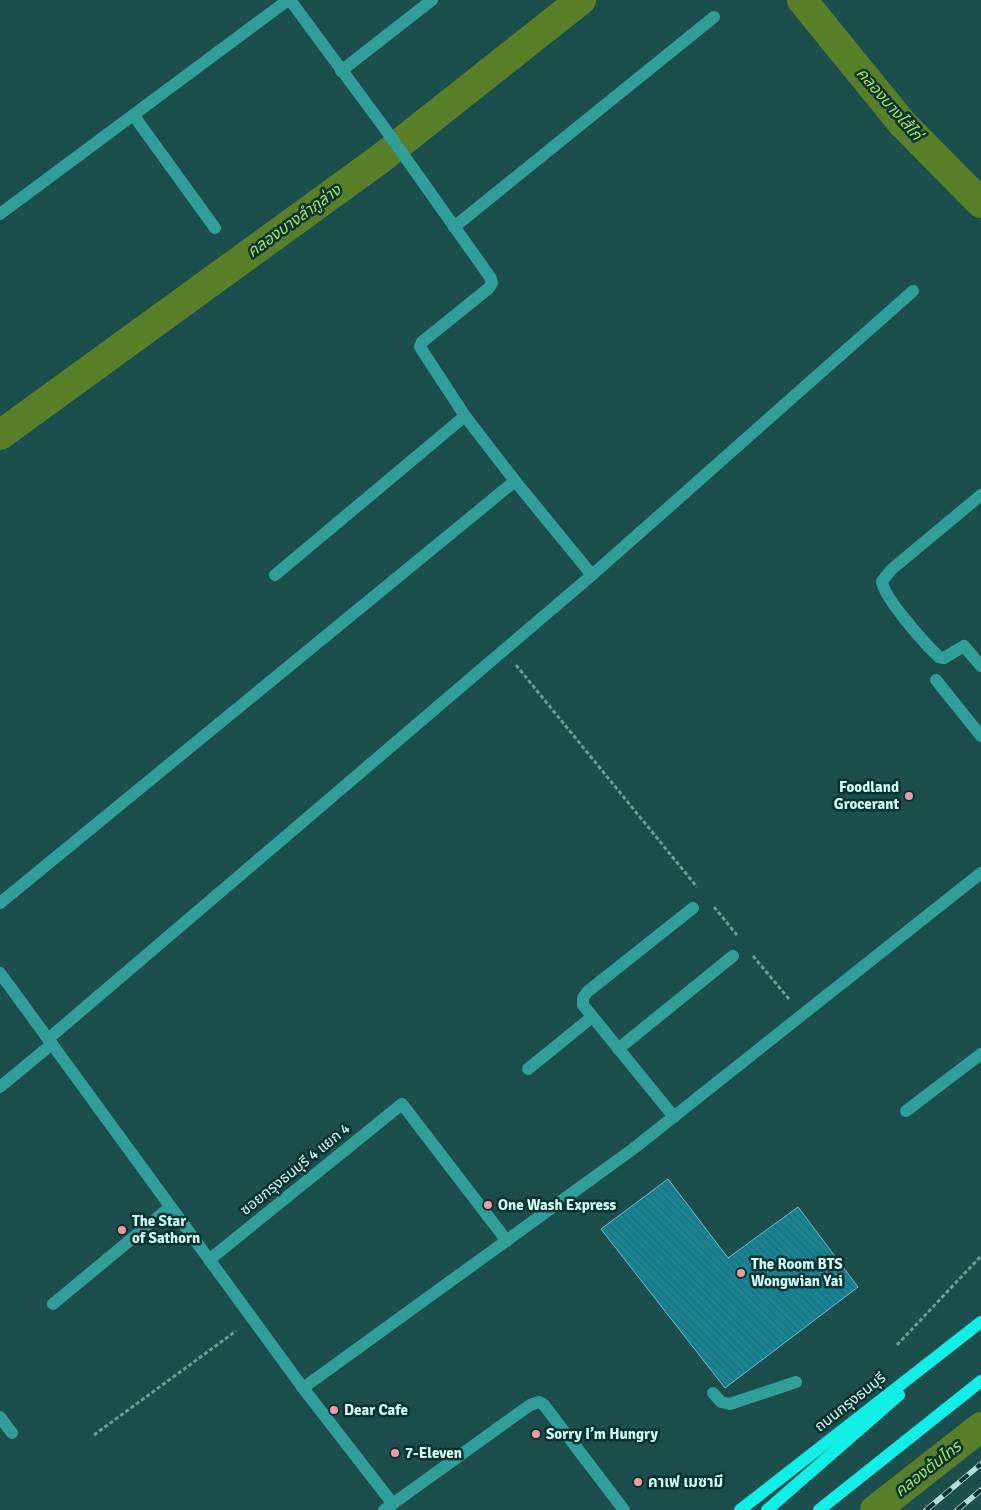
<svg xmlns="http://www.w3.org/2000/svg" width="981" height="1510" font-family="Signika,'Noto Sans Thai',sans-serif">
<defs>
<pattern id="building-back-hatch" width="6" height="6" patternUnits="userSpaceOnUse" patternTransform="scale(1.25)"><rect width="6" height="6" fill="#158494"/><path d="M-1 5l2 2M0 0l6 6M5-1l2 2" fill="none" stroke="#286b73"/></pattern>
</defs>
<rect width="100%" height="100%" fill="#1b4e4c"/>
<g fill="none" stroke-linecap="round" stroke-linejoin="round">
<g stroke="#588028" stroke-width="30">
<path d="M802 0 902 123 981 203"/>
<path d="M0 435 380 159 581 0"/>
<path d="M875 1510 981 1427"/>
</g>
</g>
<path fill="url(#building-back-hatch)" stroke="#66c2d2" d="M668 1179 728 1258 798 1207 858 1287 725 1388 601 1229Z"/>
<g fill="none" stroke-linecap="round" stroke-linejoin="round">
<g stroke="#6d9d9a" stroke-width="3" stroke-dasharray="4 2.5" stroke-linecap="butt">
<path d="M516 665 697 887"/>
<path d="M714 907 737 935"/>
<path d="M753 956 789 999"/>
<path d="M897 1345 981 1256"/>
<path d="M94 1435 236 1331"/>
</g>
<g stroke="#309e99" stroke-width="12">
<path d="M290 0 383 126 490 277 492 283 489 288 422 342 420 347 465 416 515 481 592 575"/>
<path d="M341 71 432 0"/>
<path d="M134 116 215 228"/>
<path d="M0 214 288 0"/>
<path d="M454 227 714 17"/>
<path d="M981 495 892 569 882 581C883 597 925 644 939 657L944 658 964 646 981 666"/>
<path d="M275 575 465 416"/>
<path d="M936 680 981 736"/>
<path d="M0 903 515 481"/>
<path d="M0 973 303 1388 393 1504"/>
<path d="M48 1039 592 575 913 291"/>
<path d="M618 1049 733 956"/>
<path d="M528 1069 592 1017"/>
<path d="M0 1087 52 1044"/>
<path d="M906 1111 981 1054"/>
<path d="M674 1117 583 1005V998L587 992 693 908"/>
<path d="M209 1260 402 1104 507 1241"/>
<path d="M53 1304 170 1207"/>
<path d="M303 1388 633 1149 981 873"/>
<path d="M713 1393 721 1402 730 1404 796 1382"/>
<path d="M0 1417 12 1433"/>
<path d="M384 1510 530 1405 539 1402 544 1405 624 1510"/>
</g>
<g stroke="#11eee6" stroke-width="12">
<path d="M740 1510 981 1322"/>
<path d="M767 1510 899 1395"/>
<path d="M819 1510 981 1381"/>
</g>
<defs>
<g id="rail">
<path d="M926 1510 981 1464"/>
<path d="M957 1510 981 1490"/>
</g>
</defs>
<use href="#rail" stroke="#b0ddda" stroke-width="5.5"/>
<use href="#rail" stroke="#083230" stroke-width="4" stroke-dasharray="11" stroke-linecap="butt"/>
</g>
<g fill="#f39aa7" stroke="#083230" stroke-width="2">
<circle cx="909" cy="796" r="5"/>
<circle cx="488" cy="1205" r="5"/>
<circle cx="122" cy="1230" r="5"/>
<circle cx="741" cy="1273" r="5"/>
<circle cx="334" cy="1410" r="5"/>
<circle cx="536" cy="1434" r="5"/>
<circle cx="395" cy="1453" r="5"/>
<circle cx="638" cy="1482" r="5"/>
</g>
<g text-anchor="middle" dominant-baseline="central" stroke-width="5" stroke-linejoin="round" paint-order="stroke">
<g font-size="15" font-weight="bold" fill="#d3fffb" stroke="#083230" text-anchor="start">
<text x="899" y="787" text-anchor="end">Foodland<tspan x="899" dy="17">Grocerant</tspan></text>
<text x="498" y="1205">One Wash Express</text>
<text x="132" y="1221">The Star<tspan x="132" dy="17">of Sathorn</tspan></text>
<text x="751" y="1264">The Room BTS<tspan x="751" dy="17">Wongwian Yai</tspan></text>
<text x="344" y="1410">Dear Cafe</text>
<text x="546" y="1434">Sorry I’m Hungry</text>
<text x="405" y="1453">7-Eleven</text>
<text x="648" y="1482">คาเฟ เมซามี</text>
</g>
<g font-size="15" fill="#d3fffb" stroke="#083230">
<text transform="translate(295 1169) rotate(-39)">ซอยกรุงธนบุรี 4 แยก 4</text>
<text transform="translate(850 1402) rotate(-38)">ถนนกรุงธนบุรี</text>
</g>
<g font-size="16" font-style="italic" fill="#a2e454" stroke="#083230">
<text transform="translate(889 104) rotate(49)">คลองบางไส้ไก่</text>
<text transform="translate(294 221) rotate(-36)">คลองบางลำภูล่าง</text>
<text transform="translate(928 1469) rotate(-38)">คลองต้นไทร</text>
</g>
</g>
</svg>
